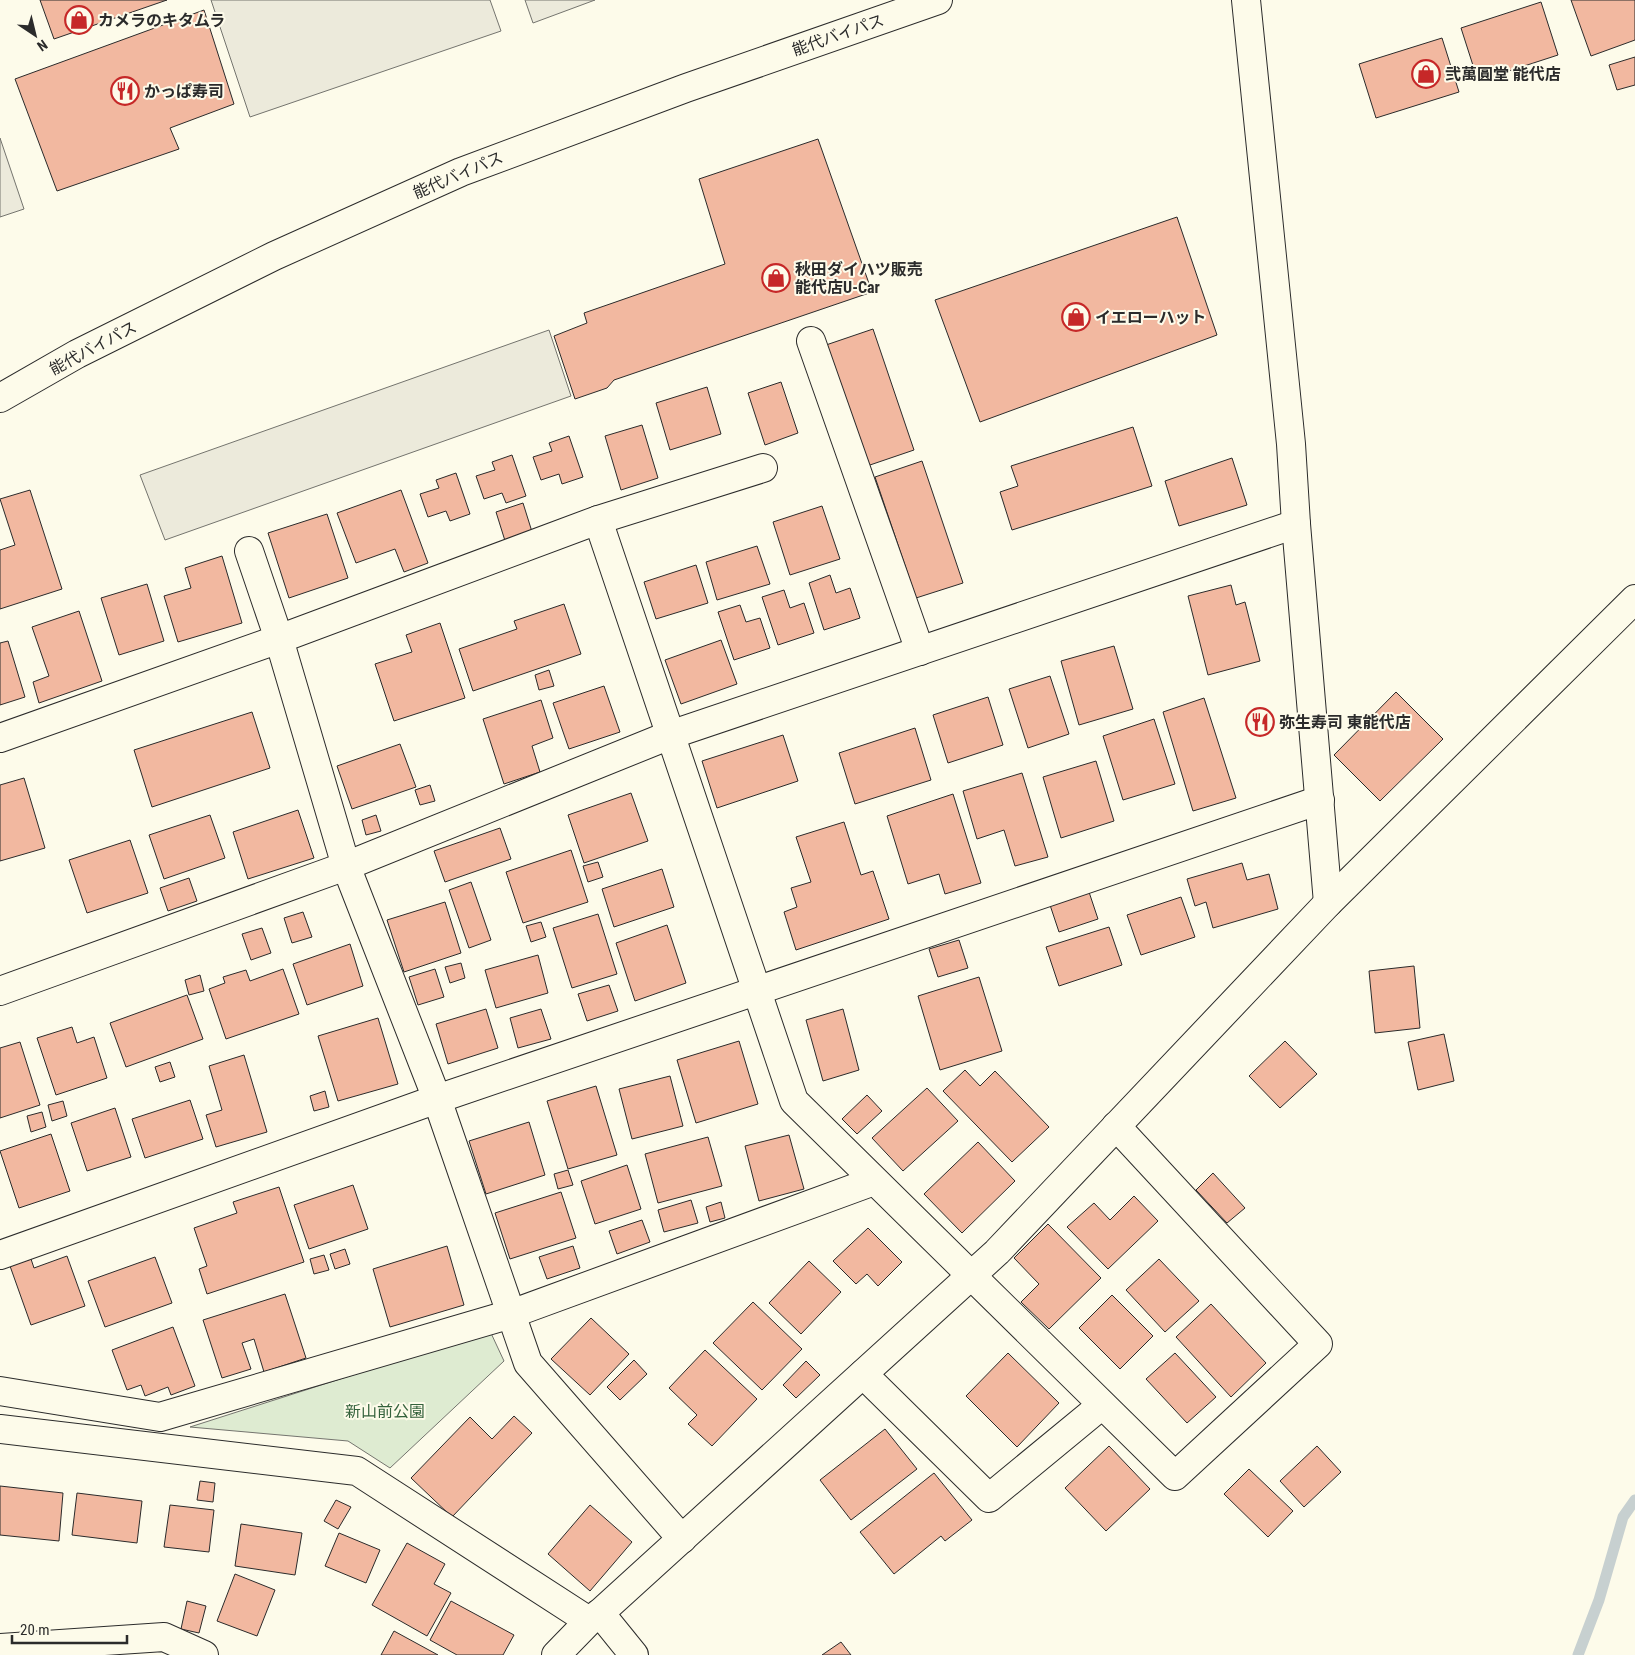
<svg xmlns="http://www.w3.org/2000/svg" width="1635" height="1655" font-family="'Roboto Condensed','Noto Sans JP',sans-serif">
<rect width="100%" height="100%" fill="#fdfbea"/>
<path fill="#deebd1" stroke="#74746e" d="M490 1331 504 1361 390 1468 348 1441 190 1427Z"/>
<g fill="#eceadb" stroke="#74746e">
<path d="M211 0H490L501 31 250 117Z"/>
<path d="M525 0H595L533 23Z"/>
<path d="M0 138 24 209 0 217Z"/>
<path d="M549 330 571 396 165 540 140 475Z"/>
</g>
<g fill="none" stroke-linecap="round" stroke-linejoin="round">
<path stroke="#c7d0d0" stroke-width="11" d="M1578 1655 1599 1600 1623 1517 1635 1500"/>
</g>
<g fill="#f2b8a0" stroke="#2b2b2b">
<path d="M40 0H167L54 39Z"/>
<path d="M1571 0H1635V40L1591 56Z"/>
<path d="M1541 2 1558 55 1478 81 1461 28Z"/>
<path d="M204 10 234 104 170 128 179 149 57 191 15 79Z"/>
<path d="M1442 38 1459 92 1376 118 1359 64Z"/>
<path d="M1635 57V85L1617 90 1609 65Z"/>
<path d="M818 139 872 292 614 380 607 388 575 399 554 336 587 323 584 313 725 264 699 179Z"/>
<path d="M1177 217 1217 335 980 422 935 300Z"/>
<path d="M873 329 914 450 867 466 826 345Z"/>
<path d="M781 382 798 433 765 445 748 393Z"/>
<path d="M707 387 721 434 670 450 656 403Z"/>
<path d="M642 425 658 478 621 490 605 436Z"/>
<path d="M1133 427 1152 486 1012 530 1000 492 1018 486 1011 466Z"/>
<path d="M569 436 583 477 562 484 559 474 541 480 533 457 552 451 549 443Z"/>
<path d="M512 455 526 496 506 503 502 493 484 499 476 476 495 470 492 462Z"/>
<path d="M1232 458 1247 505 1179 526 1165 481Z"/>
<path d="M922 461 963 583 916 598 875 477Z"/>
<path d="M456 473 470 514 450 521 446 511 428 517 420 494 439 488 436 480Z"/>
<path d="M30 490 62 589 0 609V550L15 545 0 499Z"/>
<path d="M401 490 428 563 404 572 395 549 356 563 337 513Z"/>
<path d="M523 503 533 535 506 544 496 512Z"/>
<path d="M822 506 840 559 790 575 773 522Z"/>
<path d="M327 514 348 578 289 598 268 533Z"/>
<path d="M757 546 770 584 717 600 706 562Z"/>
<path d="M222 556 242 623 178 642 164 596 191 588 185 568Z"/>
<path d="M696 565 708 603 656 619 644 582Z"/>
<path d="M830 575 836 593 850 588 860 618 824 630 809 583Z"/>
<path d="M147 584 164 641 119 655 101 598Z"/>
<path d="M1231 585 1236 605 1245 602 1260 661 1208 675 1188 596Z"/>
<path d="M784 590 790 608 804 603 814 633 778 645 762 597Z"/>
<path d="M564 604 581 654 473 691 459 649 517 629 514 621Z"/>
<path d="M740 605 746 622 760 618 770 648 734 660 718 612Z"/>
<path d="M79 611 102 681 39 703 33 682 49 676 32 627Z"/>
<path d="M440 623 465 698 394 721 375 664 412 652 406 635Z"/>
<path d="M721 640 737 684 681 704 665 660Z"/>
<path d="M8 641 25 697 0 705V643Z"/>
<path d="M1114 646 1133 709 1079 725 1061 661Z"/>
<path d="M549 670 554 686 539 690 535 675Z"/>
<path d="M1050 676 1069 734 1028 748 1009 689Z"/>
<path d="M604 686 620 732 569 749 553 703Z"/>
<path d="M1396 692 1443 739 1380 801 1334 755Z"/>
<path d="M988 697 1003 745 948 763 933 715Z"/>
<path d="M1204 698 1236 798 1193 811 1163 712Z"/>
<path d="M541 700 553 738 532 746 540 772 504 784 483 719Z"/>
<path d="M252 712 270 768 152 807 134 750Z"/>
<path d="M1154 719 1175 784 1123 800 1103 736Z"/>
<path d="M915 728 931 780 855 804 839 753Z"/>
<path d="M783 735 798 781 717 808 702 761Z"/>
<path d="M400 744 416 787 352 809 337 766Z"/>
<path d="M1096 761 1114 821 1061 838 1043 777Z"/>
<path d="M1022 773 1048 857 1015 866 1004 830 977 839 963 791Z"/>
<path d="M24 778 45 848 0 861V785Z"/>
<path d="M430 785 435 801 420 805 415 790Z"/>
<path d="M631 793 648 841 584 863 568 815Z"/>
<path d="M953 794 981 883 945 894 939 874 908 884 887 816Z"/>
<path d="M298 810 314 858 248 879 233 832Z"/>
<path d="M210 815 225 858 164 879 149 835Z"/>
<path d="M376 815 381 831 366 835 362 820Z"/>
<path d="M844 822 861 875 873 871 889 919 796 950 784 912 797 907 791 888 811 882 796 837Z"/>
<path d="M500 828 511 859 445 882 434 851Z"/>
<path d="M130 840 148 893 87 913 69 860Z"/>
<path d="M571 850 588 902 523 923 506 872Z"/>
<path d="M598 862 603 877 588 882 583 866Z"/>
<path d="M1242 863 1247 880 1269 874 1278 909 1213 928 1206 902 1195 906 1187 879Z"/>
<path d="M662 869 674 907 614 927 602 889Z"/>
<path d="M189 878 197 901 168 911 160 888Z"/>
<path d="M471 882 491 940 469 948 449 890Z"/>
<path d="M1089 892 1098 919 1059 932 1050 905Z"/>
<path d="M1181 897 1195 937 1141 955 1127 915Z"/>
<path d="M445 902 461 953 404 972 387 920Z"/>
<path d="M303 912 312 937 292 943 284 918Z"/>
<path d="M598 914 617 974 572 988 553 928Z"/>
<path d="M541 922 546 937 531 942 526 926Z"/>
<path d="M667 925 686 983 635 1001 616 943Z"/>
<path d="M1109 927 1122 965 1059 986 1046 947Z"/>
<path d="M262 928 271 953 251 960 242 934Z"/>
<path d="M959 940 968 968 938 977 929 949Z"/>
<path d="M350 944 363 986 307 1005 293 964Z"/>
<path d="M538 955 548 993 496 1008 485 970Z"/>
<path d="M461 963 465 978 450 983 445 967Z"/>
<path d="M1414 966 1420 1028 1375 1033 1369 971Z"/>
<path d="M283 969 299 1014 226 1039 209 989 225 983 223 977 246 970 250 981Z"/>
<path d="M435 969 444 997 418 1005 409 977Z"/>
<path d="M200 975 204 991 189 995 185 980Z"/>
<path d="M979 977 1002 1051 940 1070 918 996Z"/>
<path d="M609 985 618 1011 587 1021 578 994Z"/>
<path d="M187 995 203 1039 126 1067 110 1023Z"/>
<path d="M486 1009 498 1048 448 1064 436 1024Z"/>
<path d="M541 1009 551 1039 518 1048 510 1018Z"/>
<path d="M843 1009 859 1070 823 1081 806 1020Z"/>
<path d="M378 1018 398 1084 338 1101 318 1036Z"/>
<path d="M72 1027 77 1043 94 1037 107 1078 56 1095 37 1038Z"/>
<path d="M1444 1034 1454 1081 1418 1090 1408 1042Z"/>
<path d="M739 1041 758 1104 696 1123 677 1060Z"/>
<path d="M1285 1041 1317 1074 1280 1108 1249 1076Z"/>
<path d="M20 1042 40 1105 0 1118V1048Z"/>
<path d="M244 1055 267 1132 216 1147 206 1115 222 1110 209 1066Z"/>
<path d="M170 1062 175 1077 160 1082 155 1067Z"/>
<path d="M965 1070 980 1086 995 1071 1049 1127 1012 1162 943 1091Z"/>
<path d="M670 1076 683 1126 632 1139 619 1089Z"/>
<path d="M596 1086 617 1155 568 1169 547 1101Z"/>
<path d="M927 1088 958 1121 903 1171 872 1138Z"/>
<path d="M325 1091 329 1107 314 1111 310 1096Z"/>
<path d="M867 1095 882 1111 857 1134 842 1119Z"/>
<path d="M190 1100 203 1139 145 1158 132 1119Z"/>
<path d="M63 1101 67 1116 52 1121 48 1105Z"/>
<path d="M115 1108 131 1157 87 1171 71 1123Z"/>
<path d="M42 1112 46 1127 31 1132 27 1116Z"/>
<path d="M529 1122 545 1175 486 1194 469 1141Z"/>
<path d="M51 1134 70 1191 19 1208 0 1151Z"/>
<path d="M789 1135 804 1189 759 1201 745 1146Z"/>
<path d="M708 1137 722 1186 658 1203 645 1154Z"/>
<path d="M978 1142 1015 1181 962 1233 924 1194Z"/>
<path d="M627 1165 641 1209 595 1224 581 1181Z"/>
<path d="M568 1170 573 1185 558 1189 554 1174Z"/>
<path d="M1213 1173 1245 1208 1227 1223 1196 1190Z"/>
<path d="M353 1185 368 1229 309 1249 294 1205Z"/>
<path d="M279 1187 304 1262 207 1294 199 1269 207 1266 194 1228 237 1213 233 1202Z"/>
<path d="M561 1192 576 1238 510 1259 495 1213Z"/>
<path d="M1134 1196 1158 1221 1108 1269 1067 1227 1094 1203 1110 1220Z"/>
<path d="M691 1200 698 1223 664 1232 658 1210Z"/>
<path d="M721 1202 725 1218 710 1222 706 1207Z"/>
<path d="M642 1220 650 1242 617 1254 609 1231Z"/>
<path d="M1048 1224 1101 1278 1049 1329 1021 1302 1039 1284 1014 1258Z"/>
<path d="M868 1228 902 1262 878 1286 867 1274 856 1284 833 1261Z"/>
<path d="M447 1246 464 1305 390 1327 373 1269Z"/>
<path d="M573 1246 580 1268 547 1279 539 1257Z"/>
<path d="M345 1249 350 1264 335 1269 330 1254Z"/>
<path d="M324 1255 329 1270 314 1274 310 1259Z"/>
<path d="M67 1256 85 1306 31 1325 10 1266 31 1259 34 1268Z"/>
<path d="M155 1257 172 1303 105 1327 88 1281Z"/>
<path d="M1159 1259 1199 1301 1165 1332 1126 1290Z"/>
<path d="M809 1261 841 1292 801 1334 769 1303Z"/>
<path d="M285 1294 306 1358 264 1372 254 1339 242 1343 251 1369 222 1378 203 1320Z"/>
<path d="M1112 1295 1153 1336 1120 1369 1079 1328Z"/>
<path d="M753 1302 802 1349 762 1390 713 1343Z"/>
<path d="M1211 1304 1266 1363 1231 1397 1176 1337Z"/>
<path d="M591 1318 629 1354 590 1395 551 1359Z"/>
<path d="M173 1327 195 1386 171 1395 168 1387 145 1396 141 1385 127 1390 112 1350Z"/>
<path d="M705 1350 757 1399 712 1446 688 1424 697 1415 669 1388Z"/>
<path d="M1008 1353 1059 1403 1017 1447 966 1396Z"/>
<path d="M1175 1353 1216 1397 1187 1423 1146 1379Z"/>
<path d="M634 1360 647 1374 620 1400 607 1387Z"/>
<path d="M806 1361 820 1375 796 1398 783 1385Z"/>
<path d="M514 1416 532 1433 452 1517 411 1478 470 1417 492 1439Z"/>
<path d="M885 1429 917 1469 851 1520 820 1480Z"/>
<path d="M1109 1446 1150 1489 1106 1531 1065 1488Z"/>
<path d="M1317 1446 1341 1472 1304 1507 1280 1481Z"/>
<path d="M1249 1469 1293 1511 1268 1537 1224 1494Z"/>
<path d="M934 1473 972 1520 945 1541 941 1536 894 1574 860 1532Z"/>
<path d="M200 1481 215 1483 213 1502 197 1500Z"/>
<path d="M0 1486 63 1493 59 1541 0 1535Z"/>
<path d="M77 1493 142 1501 137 1543 72 1535Z"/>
<path d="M336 1500 351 1507 338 1529 324 1521Z"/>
<path d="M170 1505 214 1510 209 1552 164 1547Z"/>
<path d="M590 1505 632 1542 590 1591 548 1554Z"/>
<path d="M241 1524 302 1533 295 1575 235 1566Z"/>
<path d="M339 1533 380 1550 366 1583 325 1566Z"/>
<path d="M407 1543 445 1564 434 1584 451 1593 427 1636 372 1605Z"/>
<path d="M235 1574 275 1590 257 1636 217 1621Z"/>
<path d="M187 1601 206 1606 199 1633 181 1629Z"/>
<path d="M451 1601 514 1635 503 1655H457L430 1640Z"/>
<path d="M394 1631 438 1655H381Z"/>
<path d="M841 1642 851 1655H822Z"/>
</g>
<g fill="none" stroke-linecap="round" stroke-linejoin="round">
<defs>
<g id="minor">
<path d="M1246 0 1291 444 1296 524 1328 903"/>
<path d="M811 341 920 651"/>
<path d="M598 520 794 1101 1175 1476 1318 1344 1116 1126"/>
<path d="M249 551 279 639 346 866 437 1099 528 1363 682 1539"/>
<path d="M0 738 279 639 598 520 763 468"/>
<path d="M0 991 346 866 670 735 1296 524"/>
<path d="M0 1255 437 1099 1320 800"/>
<path d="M863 1374 989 1498 1102 1405"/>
<path d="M0 1391 160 1417 511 1314 874 1181"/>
<path d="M0 1429 357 1471 589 1621"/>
<path d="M600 1613 634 1655"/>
<path d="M0 1648 164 1637 204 1655"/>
<path d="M556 1655 589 1621 600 1613 997 1252 1328 903 1635 599"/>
</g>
<path id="trunk" d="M0 398 77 354 274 256 461 172 686 88 938 0"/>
</defs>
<use href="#minor" stroke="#2b2b2b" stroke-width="30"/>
<use href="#trunk" stroke="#2b2b2b" stroke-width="30"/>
<use href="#minor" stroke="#fdfbea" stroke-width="28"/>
<use href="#trunk" stroke="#fdfbea" stroke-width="28"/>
</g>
<defs>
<symbol id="shop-ring" viewBox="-11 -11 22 22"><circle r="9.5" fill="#fdfbea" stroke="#c62828" stroke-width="1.5"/><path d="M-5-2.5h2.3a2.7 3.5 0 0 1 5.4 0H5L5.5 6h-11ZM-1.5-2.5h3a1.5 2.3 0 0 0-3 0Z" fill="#c62828"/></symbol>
<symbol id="restaurant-ring" viewBox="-11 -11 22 22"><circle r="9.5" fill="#fdfbea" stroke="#c62828" stroke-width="1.5"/><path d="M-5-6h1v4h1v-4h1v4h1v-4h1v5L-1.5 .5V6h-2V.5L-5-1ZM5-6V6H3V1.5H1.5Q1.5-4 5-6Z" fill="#c62828"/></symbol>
</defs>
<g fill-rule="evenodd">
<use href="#shop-ring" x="63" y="4" width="32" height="32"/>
<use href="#shop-ring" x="1410" y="58" width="32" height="32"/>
<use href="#restaurant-ring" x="109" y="75" width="32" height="32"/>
<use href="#shop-ring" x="760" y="262" width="32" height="32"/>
<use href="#shop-ring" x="1060" y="301" width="32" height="32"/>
<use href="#restaurant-ring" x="1244" y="706" width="32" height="32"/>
</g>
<g text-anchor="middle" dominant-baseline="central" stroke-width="4" stroke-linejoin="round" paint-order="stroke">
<g font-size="16" font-weight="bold" fill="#2b2b2b" stroke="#fdfbea" text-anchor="start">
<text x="98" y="20">カメラのキタムラ</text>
<text x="1445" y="74">弐萬圓堂 能代店</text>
<text x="144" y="91">かっぱ寿司</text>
<text x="795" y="269">秋田ダイハツ販売<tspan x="795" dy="18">能代店U-Car</tspan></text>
<text x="1095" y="317">イエローハット</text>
<text x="1279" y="722">弥生寿司 東能代店</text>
</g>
<g font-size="16" fill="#2b2b2b" stroke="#fdfbea">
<text transform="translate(838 35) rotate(-19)">能代バイパス</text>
<text transform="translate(458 175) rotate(-23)">能代バイパス</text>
<text transform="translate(93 348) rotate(-28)">能代バイパス</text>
</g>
<g font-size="16" fill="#34623c" stroke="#fdfbea">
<text x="385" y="1411">新山前公園</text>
</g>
</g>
<g transform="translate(35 35) rotate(145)" stroke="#fdfbea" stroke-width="4" paint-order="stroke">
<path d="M0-4L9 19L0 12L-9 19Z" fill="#2b2b2b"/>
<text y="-8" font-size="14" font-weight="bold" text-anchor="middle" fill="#2b2b2b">N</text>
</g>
<path d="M12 1635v8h115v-8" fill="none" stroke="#2b2b2b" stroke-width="2.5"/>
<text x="20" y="1635" font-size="15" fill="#2b2b2b" stroke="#fdfbea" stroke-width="4" paint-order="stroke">20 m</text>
</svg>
